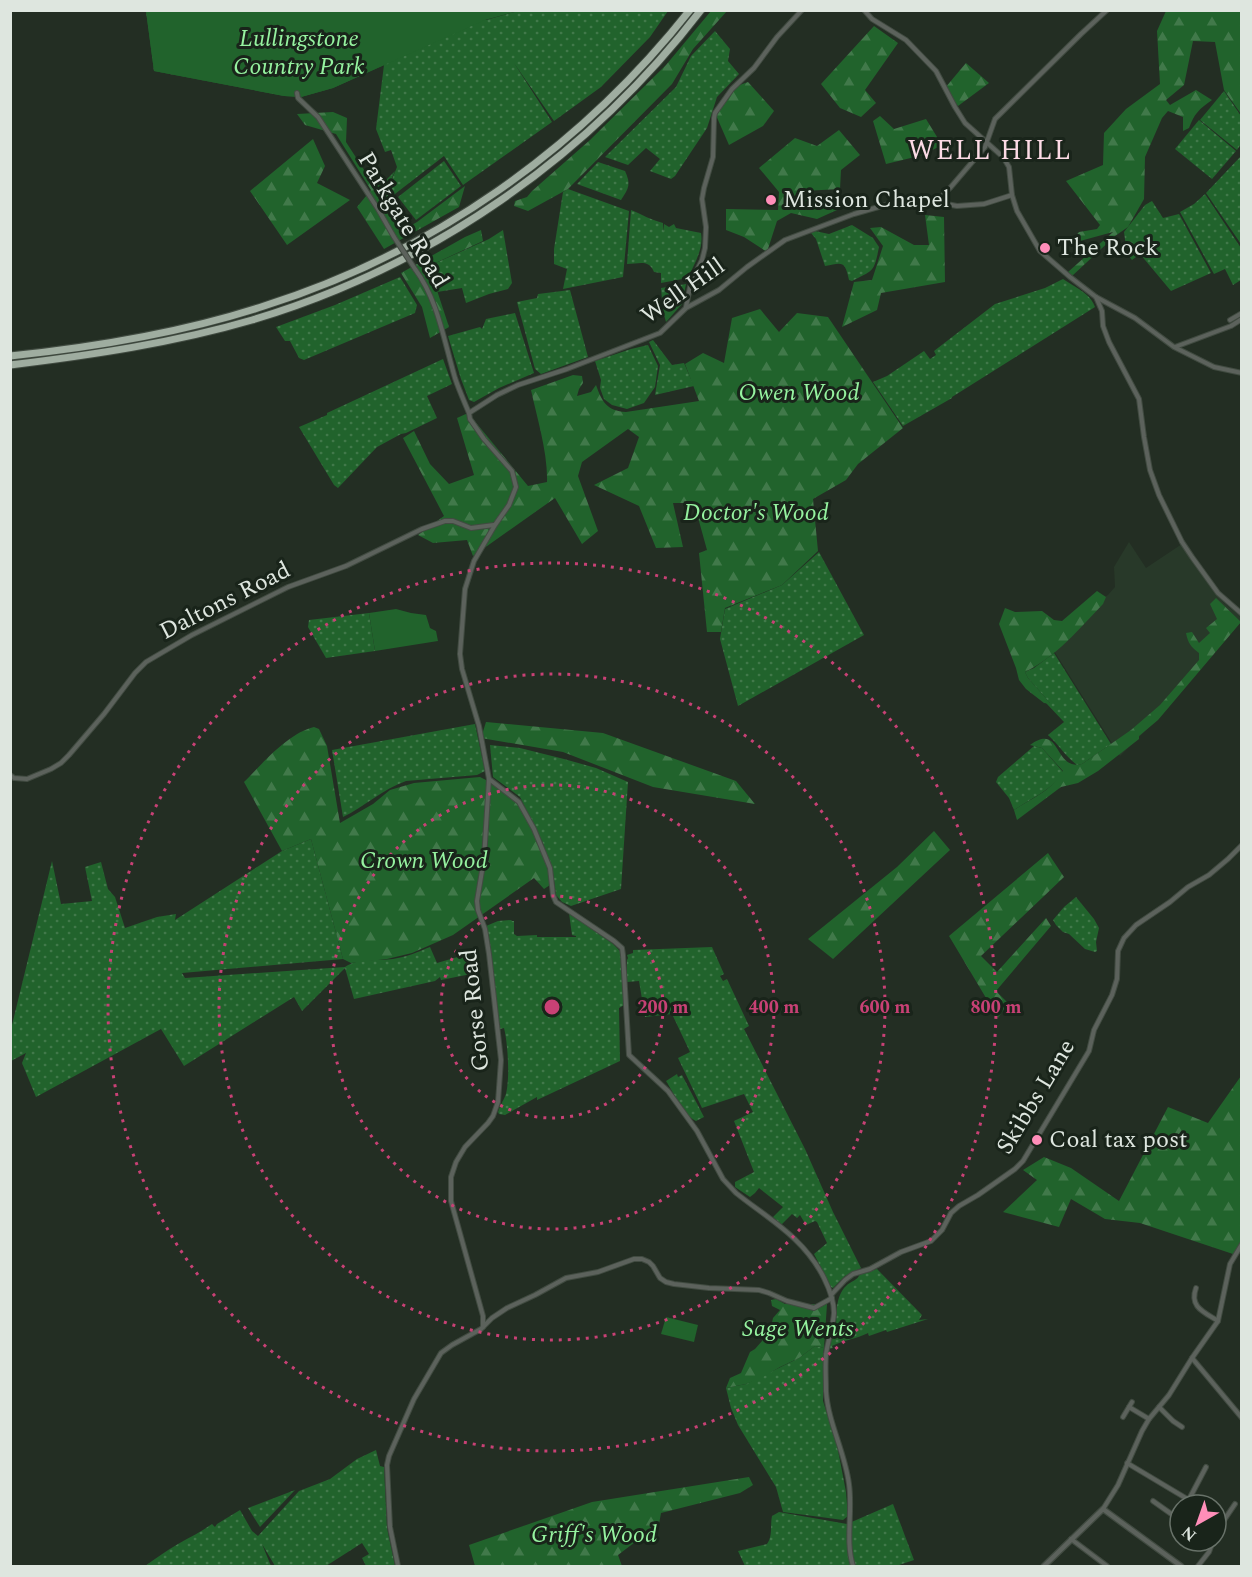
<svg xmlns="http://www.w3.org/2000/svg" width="1252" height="1577" font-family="Spectral,serif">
<defs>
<pattern id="grass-dots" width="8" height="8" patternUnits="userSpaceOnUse" patternTransform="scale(1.5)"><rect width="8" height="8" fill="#21632c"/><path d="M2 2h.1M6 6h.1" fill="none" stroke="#41794a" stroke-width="1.8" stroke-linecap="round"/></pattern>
<pattern id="forest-firs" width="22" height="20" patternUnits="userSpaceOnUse" patternTransform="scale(1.5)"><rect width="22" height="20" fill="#21632c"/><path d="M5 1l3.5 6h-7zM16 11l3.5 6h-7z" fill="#41794a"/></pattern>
</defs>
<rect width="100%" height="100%" fill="#232e23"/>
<path fill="#283929" d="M1129 542 1146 568 1182 544 1215 592 1224 603 1241 617V622L1161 715 1120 756 1044 635 1108 595 1115 587 1114 567Z"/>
<g fill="url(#grass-dots)">
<path d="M479 10 486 20 518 11H668L650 37 601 87 554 121 514 63 552 122 463 185 444 156 382 204 397 167 391 150 385 152 376 129 384 65 333 88 301 97 284 96 154 71 146 11Z"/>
<path d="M715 31 730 49 728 61 739 74 717 97 707 128 675 176 671 179 650 171 660 159 646 148 628 165 605 157 676 87 691 56Z"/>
<path d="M1224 91 1241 116V144L1237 150 1200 120Z"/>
<path d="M1199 120 1236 151 1212 179 1175 149Z"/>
<path d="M1241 156V244L1206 193Z"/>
<path d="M444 161 461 186 416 220 398 197Z"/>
<path d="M598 162 625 171C631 184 629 188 621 200L577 184Z"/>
<path d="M568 189 629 211 623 277 563 289 567 269 554 264V249L563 192Z"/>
<path d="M1205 194 1241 248V280L1233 285 1225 269 1214 274 1180 212 1194 204Z"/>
<path d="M1152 201 1163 218 1179 214 1211 273 1171 291 1140 254 1132 260 1127 254 1124 232 1145 205Z"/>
<path d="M631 210C643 215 649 219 663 223V232L664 224 669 227 674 224 676 228 701 233C704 249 694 264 688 278L661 283V273L654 272C649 259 639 264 627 264Z"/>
<path d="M852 225 873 238 879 247C874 272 874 270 852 281L849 280C845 261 843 262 825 266L816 239 811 233 815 231 829 234Z"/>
<path d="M503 230 512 283 508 289 489 294 466 303 462 288 437 292 429 266 489 239Z"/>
<path d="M400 277 417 305 415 313 304 360 299 358 290 341H285L276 327 335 305Z"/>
<path d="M1063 279C1075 287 1091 294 1095 307L952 397V398L903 426 873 382 887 376 924 351 930 359 936 355 934 351 995 304 1045 288Z"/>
<path d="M686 284 682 304 666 322 663 311 661 288Z"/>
<path d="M570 290 588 357 541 374 535 369 517 302 537 298 538 294Z"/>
<path d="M515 313 534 373 499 388 474 402 469 400 461 379 448 336 480 327 482 329 486 319Z"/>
<path d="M653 340 672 365 684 363 694 386 655 395 660 365 649 342Z"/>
<path d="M648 345 658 366 655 387 644 403 627 409 612 405 604 399 600 388 601 380 595 361 631 349Z"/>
<path d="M443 359 452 384 427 396 437 418 406 433 401 434 377 447 338 488 334 485 299 427 327 415V413Z"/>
<path d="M819 552 864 635 738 706 720 639 725 609 782 585Z"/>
<path d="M369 613 375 651 326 658 308 627 309 620Z"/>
<path d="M1054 653 1111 744 1082 764 1077 765C1065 756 1059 745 1048 735L1064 722 1046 703H1050L1028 678 1025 672 1034 668Z"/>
<path d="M475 724 485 771 477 775 406 781C383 789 364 807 343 817L332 750Z"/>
<path d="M490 745 520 748 564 759 596 768 628 782 621 889 571 906 562 902 556 895 553 873 543 843 520 797 493 777Z"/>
<path d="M1034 746 1042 748 1064 773C1052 789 1031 799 1014 810L1009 798 996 782 998 777Z"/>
<path d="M311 839 343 959 182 973 185 978 345 967C357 958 378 961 393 959 406 957 418 952 430 947L437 963 461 956 470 964 471 974 441 980 440 977 435 981 354 999 345 968 302 1011 294 997 184 1066 161 1029 36 1097 22 1063 26 1053 11 1061V1026L12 1025 52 861 61 904 92 901 85 867 101 862 108 889 115 897 125 928 157 917 176 914 175 920 282 851Z"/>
<path d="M1076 897 1094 919 1099 928 1096 942 1097 951 1095 952 1085 949 1069 934 1063 932 1056 925 1053 920 1064 907Z"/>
<path d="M569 913 613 944 621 952 624 1005 619 1008 620 1061 537 1100V1097L505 1115 499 1114 498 1112C500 1105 504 1100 506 1094 510 1078 508 1044 504 1028L500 1029 486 926 498 921 511 920 512 921H514V934L517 936 537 935V937H576V936L572 935Z"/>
<path d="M712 947 724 974 720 976 723 981 727 979 749 1026 744 1029 805 1149 833 1212 861 1268 845 1276 833 1288 831 1287 814 1254 827 1243 817 1222 815 1221 806 1225 800 1215 797 1218 792 1214 781 1225 773 1217 783 1207 759 1188 755 1193 750 1197 735 1187V1182L754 1172 734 1121 753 1112 744 1094 702 1108 678 1058 690 1052 672 1014 645 1017 639 981 627 982V960L628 958 627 955 633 953V950Z"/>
<path d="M677 1074 678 1077 682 1075 704 1117 696 1121C682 1114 674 1093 666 1081Z"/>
<path d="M877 1269 922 1315 919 1320 928 1319 887 1332 886 1330 869 1336 868 1333C856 1339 844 1340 832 1346L833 1348 829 1349 831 1335 836 1333C837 1317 834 1298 846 1286 851 1281 857 1281 860 1274Z"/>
<path d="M815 1346 824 1348 823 1354V1401L837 1445 846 1492 848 1516 843 1520 783 1512 776 1487 738 1425 731 1408 726 1388 746 1384 799 1358Z"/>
<path d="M376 1450 380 1466 384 1467 387 1528 395 1566H366L362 1558 369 1554 362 1543 326 1566H275L262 1544 271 1566H145C156 1558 166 1551 178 1544 190 1537 201 1532 212 1524L215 1527 217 1524 240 1510 252 1531 258 1536 299 1491 330 1479 357 1459Z"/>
<path d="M295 1490 260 1527 248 1508Z"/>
<path d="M893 1504 914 1560 896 1566H745L738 1551 767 1544C773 1536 770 1525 772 1516L779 1512 847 1524Z"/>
</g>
<g fill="url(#forest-firs)">
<path d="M711 11H727L693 49 672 84 568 189 528 211 514 206 515 201 527 197 532 191 590 140 666 65Z"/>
<path d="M1166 11H1241V114L1224 90 1215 42 1193 41 1184 85 1166 100 1170 105 1196 90 1212 100C1199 109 1194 114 1189 128L1183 131V117L1168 111 1162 118 1145 157 1144 199 1128 227 1115 236 1072 276 1068 272 1113 232 1069 244 1079 232 1097 229 1100 225 1066 181 1103 165 1104 133 1126 109 1160 84 1157 31Z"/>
<path d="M874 26 898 43 865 90 876 103 861 117 840 108 821 84Z"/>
<path d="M966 63 989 83 958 106 945 88Z"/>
<path d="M748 82 774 111 763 126 729 145 715 113 737 86Z"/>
<path d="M333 112 347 118 346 142 366 173 380 186 395 171 381 204 403 230 417 222 465 186 459 207 384 249 357 207 371 190 336 134 305 125 297 114Z"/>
<path d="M880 116 894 129 926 119 942 145 923 155 886 164 873 121Z"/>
<path d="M839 130 860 155 841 170 840 189 803 191 808 203 837 210 817 219 791 213 777 221 767 252 744 237 726 230V209L778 210 779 192 759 168 795 138 817 146Z"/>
<path d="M313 139 325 166 317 183 350 200 287 245 250 191Z"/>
<path d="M925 215 944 217 945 282 881 293 877 310 842 327 854 282 872 280 883 246 870 228 881 227 914 245H929Z"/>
<path d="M481 230 483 241 429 266 449 327 430 338 422 307 401 273 465 237Z"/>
<path d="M760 309 779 332 797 313 828 317 903 428 858 464 846 480 813 499 818 551 782 585 725 608 721 632H707L699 553 707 550 694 503H673L683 547 656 548 639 506 594 485 628 468 639 437 628 429 582 462 578 476 598 531 582 544 555 498 473 556 467 540 433 543 418 535 444 516 403 438 414 431 430 464 449 484 474 475 457 418 468 413 528 486 547 482C548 453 537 418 531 390L573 375 582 376 583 383 579 389 577 396 591 392 596 385C602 402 607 411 626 412L699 401 685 364 703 353 724 363 732 318Z"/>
<path d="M1097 591 1106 597 1103 604C1079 629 1056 657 1025 672L1028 678 1051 704 1044 703 1026 689 1019 680 1016 668 999 624 1005 608 1015 612 1042 611 1054 620 1062 621Z"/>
<path d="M1216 598 1241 622 1158 720 1139 736V739L1098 771 1078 783 1061 787 1017 820 1014 810C1031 799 1054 789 1063 771L1042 748 1030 745C1062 722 1053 771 1082 764L1131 730 1160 705 1199 660V653C1191 647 1188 643 1186 633L1192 632 1199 643 1210 633 1206 628 1217 619 1210 604Z"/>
<path d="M486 722 603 733 736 781 755 804 653 787 563 752 481 738Z"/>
<path d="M314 727 319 729 327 746 340 823 373 804 390 790 414 783 480 777 490 782 517 802 533 830 549 868 550 885 544 889 534 878 453 935 412 953 387 959 351 963 343 959 311 839 282 851 244 782C262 764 288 733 314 727Z"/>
<path d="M934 831 950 850 833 959 808 939 897 867Z"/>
<path d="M1048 853 1064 877 981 956 997 972 1046 918 1051 926 996 991 1008 1003 998 1018 949 936Z"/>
<path d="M1241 1076 1242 1241 1233 1254 1140 1223 1105 1219 1071 1199 1059 1227 1003 1212 1037 1180 1023 1170 1044 1157 1071 1168 1119 1201 1168 1107 1208 1123Z"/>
<path d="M776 1299 785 1304H827L824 1348 815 1346 799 1358 780 1367 761 1378 746 1384 726 1388 730 1378 741 1373 750 1352 755 1349 770 1332 773 1318 780 1310 772 1306 771 1300Z"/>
<path d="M749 1477 753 1485 740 1493 661 1513 659 1524 618 1555 622 1566H475L469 1545 592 1502Z"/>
</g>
<g fill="#21632c">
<path d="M146 11H518L485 20 333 88 301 97 284 96 154 71Z"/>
<path d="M396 609 411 613 426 615 430 628 436 631 438 641 375 651 369 613Z"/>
<path d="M666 1317 698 1325 694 1342 661 1334Z"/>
</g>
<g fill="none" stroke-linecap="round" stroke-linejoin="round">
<defs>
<g id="minor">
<path d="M864 10 872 19 906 40 936 71 955 107 965 123 1003 157 1009 167 1012 195 1017 211 1040 251 1070 277 1096 297 1135 318 1174 347 1214 367 1242 373"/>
<path d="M297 93 298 98 318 117 378 209 394 237"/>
<path d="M936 202 950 188 985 147 995 119 1081 34 1107 10"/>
<path d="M415 269C438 300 444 341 455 378 459 390 464 401 469 413"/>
<path d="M1096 297 1102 311 1103 326 1109 342 1139 399 1144 437 1150 470 1159 495 1182 542 1192 557 1218 593 1242 614"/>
<path d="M686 307 691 282 702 260 705 248 706 227 702 199 704 188 713 157 714 118 715 113 732 89 754 68 777 37 802 10"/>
<path d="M1230 320 1242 313"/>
<path d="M1175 347 1231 326 1242 319"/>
<path d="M10 775 14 778 27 779 51 769 61 763 69 755 104 714 135 673 146 662 192 635 288 587 346 566 422 529 445 521H453L471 528 494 525"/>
<path d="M489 779 519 802 534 829 550 868 553 895 556 902 614 941 622 948 623 955 629 1055 668 1091 697 1131 723 1179 736 1193C770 1220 804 1238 824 1278 830 1290 834 1300 834 1313 833 1327 828 1340 826 1354 825 1366 826 1379 826 1391 828 1423 845 1452 849 1484 853 1512 845 1540 853 1566"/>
<path d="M1196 1288C1189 1307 1204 1312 1218 1321"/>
<path d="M831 1295 845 1280 853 1274 870 1269 901 1252 931 1241 942 1230 951 1213 959 1206 978 1195 1015 1169 1023 1161 1089 1051 1094 1030 1112 995 1117 979 1118 951 1124 938 1136 925 1170 902 1188 887 1209 875 1228 859 1242 845"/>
<path d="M483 1327V1316L451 1201V1177L456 1162 465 1147 488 1123 493 1116 498 1102 501 1060 489 954 485 929 478 910 477 901 484 859 489 779 479 726 462 669 460 654 465 589 474 561 495 525 509 505 516 487 512 471 484 439 470 419 469 413 497 395 518 385 567 369 660 333 686 308 719 290 747 267 785 240 854 214 889 204 936 202 957 206 984 204 1012 195"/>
<path d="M1192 1358 1242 1418"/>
<path d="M1129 1407 1149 1419"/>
<path d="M1159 1407 1173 1421 1182 1427"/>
<path d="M1123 1417 1132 1402"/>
<path d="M1127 1463 1189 1500"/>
<path d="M1153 1501 1177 1518 1180 1516"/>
<path d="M1186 1505 1206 1467"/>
<path d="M1103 1509 1118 1485 1142 1431 1149 1419 1169 1395 1192 1358 1218 1321 1230 1264 1242 1244"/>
<path d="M1216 1532 1235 1504"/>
<path d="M1071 1539 1107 1566"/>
<path d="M398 1566 390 1527 387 1465 389 1456 414 1399 441 1353 452 1345 481 1329 492 1318 507 1308 535 1295 566 1278 598 1272 634 1259H642L649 1262 653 1266 660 1278 666 1282 674 1284 709 1288 759 1290 769 1293 787 1301 814 1308 832 1298"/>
<path d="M1198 1566 1209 1552 1213 1541"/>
</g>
<path id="tertiary" d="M1044 1566 1103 1509 1181 1566"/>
<g id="motorway">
<path d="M10 356C96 347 182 333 264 306 432 253 580 149 690 10"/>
<path d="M10 365C92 355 173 343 252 320 430 267 588 157 701 10"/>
</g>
</defs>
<use href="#minor" stroke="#414b41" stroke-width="6"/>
<use href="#tertiary" stroke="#414b41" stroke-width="7"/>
<use href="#motorway" stroke="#414b41" stroke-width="9"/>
<use href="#minor" stroke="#5c625c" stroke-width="4"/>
<use href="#tertiary" stroke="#5c625c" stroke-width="4.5"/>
<use href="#motorway" stroke="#9fada0" stroke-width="7"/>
<defs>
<path id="minor-bridge" d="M394 237 415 269"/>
</defs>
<use href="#minor-bridge" stroke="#414b41" stroke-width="6" stroke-linecap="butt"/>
<use href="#minor-bridge" stroke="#5c625c" stroke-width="4"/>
</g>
<g fill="none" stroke="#c84175" stroke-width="3" stroke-dasharray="3 6">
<circle cx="552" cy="1007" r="111"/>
<circle cx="552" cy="1007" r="222"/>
<circle cx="552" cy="1007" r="333"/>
<circle cx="552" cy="1007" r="444"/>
</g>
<g fill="#ff8eb9" stroke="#19241a" stroke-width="2">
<circle cx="771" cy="200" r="6"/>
<circle cx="1045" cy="248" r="6"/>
<circle cx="1037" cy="1140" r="6"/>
</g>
<g text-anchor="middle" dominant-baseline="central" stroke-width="6" stroke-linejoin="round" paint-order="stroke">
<g font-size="24" font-style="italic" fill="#95f29f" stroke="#19241a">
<text x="299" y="39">Lullingstone<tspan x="299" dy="28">Country Park</tspan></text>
<text x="799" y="393">Owen Wood</text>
<text x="756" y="513">Doctor's Wood</text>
<text x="424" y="861">Crown Wood</text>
<text x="798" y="1329">Sage Wents</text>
<text x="594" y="1535">Griff's Wood</text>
</g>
<g font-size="24" fill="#dee6df" stroke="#19241a" text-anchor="start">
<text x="783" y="200">Mission Chapel</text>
<text x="1057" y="248">The Rock</text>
<text x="1049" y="1140">Coal tax post</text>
</g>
<g font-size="24" fill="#dee6df" stroke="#19241a">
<text transform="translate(403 220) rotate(59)">Parkgate Road</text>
<text transform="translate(683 291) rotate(-35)">Well Hill</text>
<text transform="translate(225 601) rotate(-27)">Daltons Road</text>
<text transform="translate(475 1010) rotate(-96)">Gorse Road</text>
<text transform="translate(1036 1097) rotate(-59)">Skibbs Lane</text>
</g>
<g font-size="27" letter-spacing="1.5" fill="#fcdae5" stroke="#19241a">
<text x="990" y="151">WELL HILL</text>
</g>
</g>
<circle cx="552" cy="1007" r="9" fill="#c84175" stroke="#19241a" stroke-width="3"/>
<g font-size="18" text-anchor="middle" font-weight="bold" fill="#c84175" stroke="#19241a" stroke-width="6" stroke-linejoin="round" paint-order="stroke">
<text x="663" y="1013">200 m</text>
<text x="774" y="1013">400 m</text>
<text x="885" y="1013">600 m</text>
<text x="996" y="1013">800 m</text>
</g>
<rect width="1252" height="1577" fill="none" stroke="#dee6df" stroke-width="24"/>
<g transform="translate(1198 1523) rotate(220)"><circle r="28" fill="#19241a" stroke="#687269" stroke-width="1.5"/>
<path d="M0-4.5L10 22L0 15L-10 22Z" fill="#ff8eb9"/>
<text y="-9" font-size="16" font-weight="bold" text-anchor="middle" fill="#dee6df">N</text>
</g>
</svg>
